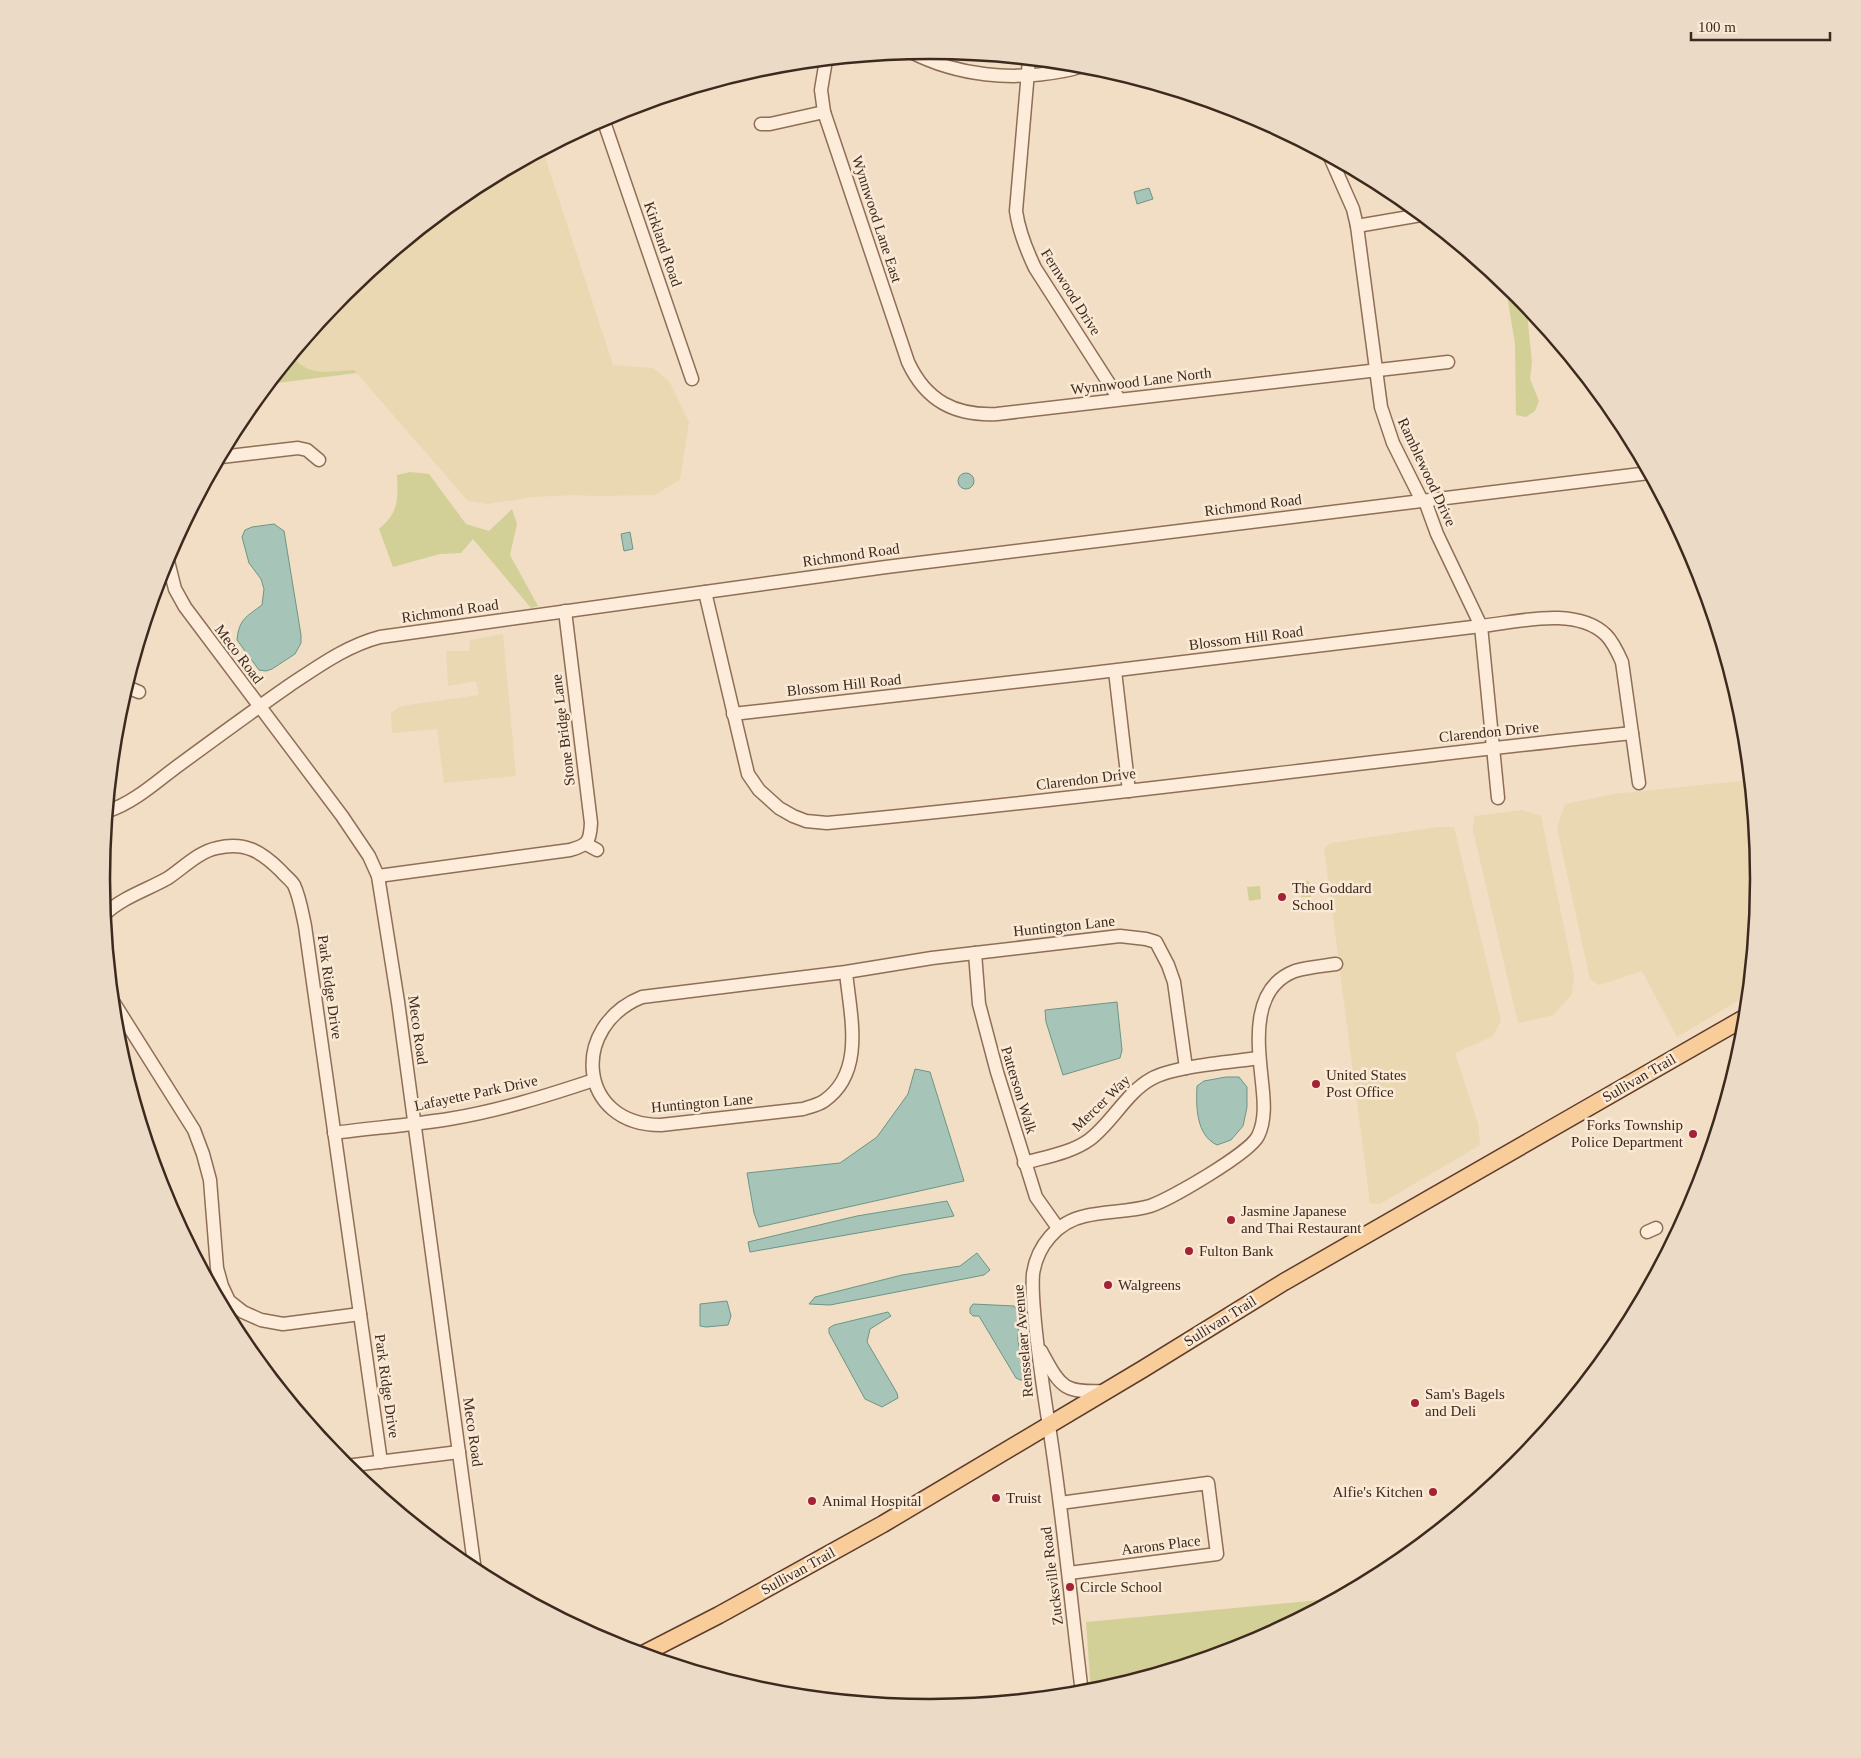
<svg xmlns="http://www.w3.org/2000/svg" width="1861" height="1758" font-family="Georgia,serif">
<rect width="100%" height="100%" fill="#f2dec4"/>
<g fill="#e9d8b1">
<path d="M543 151 613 365 653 368 669 381 689 422 680 480 654 495 595 496 574 495 533 497 488 504 468 501 354 370 332 372 311 371 303 368 293 355 345 293 470 190Z"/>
<path d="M503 634 516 776 444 783 437 729 392 733 391 713 401 706 479 695 476 681 448 686 446 651H469L470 640Z"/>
<path d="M1750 780 1759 879 1748 995 1677 1037 1642 971 1599 985 1590 979 1557 828 1565 804 1614 794Z"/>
<path d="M1522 810 1541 816 1574 976 1572 994 1554 1015 1518 1023 1473 830 1474 816Z"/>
<path d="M1438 827H1454L1501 1021 1493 1036 1455 1053 1478 1124 1480 1145 1380 1204 1370 1203 1324 848 1331 843Z"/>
</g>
<g fill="#d2d096">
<path d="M1505 283 1517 293 1526 304 1532 362 1530 379 1539 401 1535 411 1526 417 1516 415 1515 344Z"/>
<path d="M293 355C305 378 333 371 354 370L357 373 269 384Z"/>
<path d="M410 472 429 474 466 524 489 531 512 509 517 524 510 555 538 606 531 608 473 539 461 553 440 554 393 567 379 529C399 512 398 500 397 475Z"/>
<path d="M1309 881 1311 897H1301L1299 882Z"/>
<path d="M1260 886 1261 899 1249 901 1247 887Z"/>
<path d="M1396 1564 1247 1645 1091 1692 1086 1622 1319 1600 1383 1567Z"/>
</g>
<g fill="#a6c5b8" stroke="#6c9585">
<path d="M1149 188 1153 199 1137 204 1134 192Z"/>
<circle cx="966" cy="481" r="8"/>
<path d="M274 524 284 531 301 635V643L295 654 272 669 266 671 259 670 237 640C239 619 246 617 262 605L264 589 261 579 249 563 242 537 245 530 252 527Z"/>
<path d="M630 532 633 549 624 551 621 534Z"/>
<path d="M1117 1002 1122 1050 1120 1058 1063 1075 1046 1022 1045 1010Z"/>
<path d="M915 1069 930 1072 964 1181 759 1227 754 1213 747 1173 840 1163 877 1137 908 1094Z"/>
<path d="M1226 1077H1239L1247 1087V1107L1243 1126 1231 1140 1217 1145C1196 1135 1196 1107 1197 1086L1204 1081Z"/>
<path d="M947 1201 954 1216 750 1252 748 1242 857 1216Z"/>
<path d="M977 1253 990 1270 984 1275 830 1305 809 1304 815 1297 902 1275 960 1266Z"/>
<path d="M727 1301 731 1316 728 1325 706 1327 700 1326V1304Z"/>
<path d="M973 1304 1014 1306 1019 1313 1018 1340 1025 1380H1020L1016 1378 979 1316H973L970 1313V1308Z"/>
<path d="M888 1312 891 1316 870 1329 867 1342 897 1393 898 1398 882 1407 865 1399 829 1333V1328L834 1325Z"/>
</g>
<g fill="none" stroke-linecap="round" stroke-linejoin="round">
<defs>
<g id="minor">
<path d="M911 52C958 76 1012 81 1063 71 1071 70 1078 67 1086 65"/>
<path d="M826 60 821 90 824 112 908 362C926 401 955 416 997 414L1448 362"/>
<path d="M1029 60 1016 211C1019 232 1026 249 1035 268L1119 399"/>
<path d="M603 119 692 379"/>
<path d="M761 124H770L824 112"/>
<path d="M1330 157 1353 209 1357 226 1381 407 1393 443 1421 499 1425 501 1437 534 1481 626 1498 798"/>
<path d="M1357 226 1421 215"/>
<path d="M221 457 298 448 307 450 319 460"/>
<path d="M167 557 175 589 185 607 342 816 369 856 378 876 398 1002 475 1571"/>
<path d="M705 592 748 774 759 790 779 808 793 816 806 821 827 823C1096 798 1364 761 1632 733"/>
<path d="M1115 671 1129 791"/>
<path d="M127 687 139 692"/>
<path d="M733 714 1084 674 1481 626C1518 622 1576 606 1606 635 1613 642 1618 653 1622 662L1639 783"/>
<path d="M108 811C133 803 155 783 175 768 213 740 251 712 290 685 319 666 346 646 380 637L886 567 1649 473"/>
<path d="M586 844 597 850"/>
<path d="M378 876 570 850C588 845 590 842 591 823L565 611"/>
<path d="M105 914C123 897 147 890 168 878 183 868 198 852 217 848 245 841 262 852 281 871 285 876 291 880 294 885 300 898 302 912 305 926L381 1462"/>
<path d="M975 953 979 1004 997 1072 1036 1197 1058 1228"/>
<path d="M846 972C850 1015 866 1072 824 1101 818 1105 809 1107 803 1109L661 1125C577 1125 570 1026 642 997L846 972 932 958 1120 936 1146 939 1156 942 1168 965 1174 982 1186 1068"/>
<path d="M114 1003 194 1130 203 1154 210 1180 217 1268 222 1286 229 1301 243 1312 261 1320 283 1324 360 1314"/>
<path d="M334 1133C372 1128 411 1125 449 1119 498 1111 546 1096 594 1080"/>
<path d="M1024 1163C1045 1157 1071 1153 1089 1140 1112 1123 1126 1093 1151 1079 1173 1066 1232 1062 1259 1058"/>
<path d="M1647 1232 1656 1228"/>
<path d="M1041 1351C1061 1387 1062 1393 1106 1391"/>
<path d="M346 1466 459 1452"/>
<path d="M1060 1503 1208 1483 1217 1554 1069 1573"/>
<path d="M1082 1693C1071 1604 1063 1515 1049 1426 1043 1388 1037 1350 1034 1311 1033 1299 1032 1286 1033 1274 1037 1246 1057 1222 1085 1216 1106 1211 1129 1212 1150 1206 1169 1200 1250 1153 1258 1136 1266 1120 1264 1100 1262 1082 1258 1044 1250 988 1295 971 1308 967 1322 966 1336 964"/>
</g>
<path id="major" d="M643 1654 719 1615 883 1524 1143 1369 1284 1282 1746 1017"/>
</defs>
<use href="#minor" stroke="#8f6e58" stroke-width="15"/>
<use href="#major" stroke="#5d3c2d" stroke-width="19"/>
<use href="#minor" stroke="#fcecd9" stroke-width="12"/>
<use href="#major" stroke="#f8cd99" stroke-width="16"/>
</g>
<g fill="#a42235" stroke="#f9e9d5" stroke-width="2">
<circle cx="1282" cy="897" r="5"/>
<circle cx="1316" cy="1084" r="5"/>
<circle cx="1693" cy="1134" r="5"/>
<circle cx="1231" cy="1220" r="5"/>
<circle cx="1189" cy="1251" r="5"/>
<circle cx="1108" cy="1285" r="5"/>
<circle cx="1415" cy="1403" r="5"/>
<circle cx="1433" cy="1492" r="5"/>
<circle cx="996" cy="1498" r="5"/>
<circle cx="812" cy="1501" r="5"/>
<circle cx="1070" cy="1587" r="5"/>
</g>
<g text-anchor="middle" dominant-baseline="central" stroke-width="5" stroke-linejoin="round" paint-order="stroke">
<g font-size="15" fill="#3e291e" stroke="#f9e9d5">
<text transform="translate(877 219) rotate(72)">Wynnwood Lane East</text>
<text transform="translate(663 244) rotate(71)">Kirkland Road</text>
<text transform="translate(1071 292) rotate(58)">Fernwood Drive</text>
<text transform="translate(1141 381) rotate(-7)">Wynnwood Lane North</text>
<text transform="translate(1427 472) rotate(65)">Ramblewood Drive</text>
<text transform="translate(1253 505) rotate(-7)">Richmond Road</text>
<text transform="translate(851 555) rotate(-8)">Richmond Road</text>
<text transform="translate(450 611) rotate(-8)">Richmond Road</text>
<text transform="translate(1246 638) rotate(-7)">Blossom Hill Road</text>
<text transform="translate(239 654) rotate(53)">Meco Road</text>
<text transform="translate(844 685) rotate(-6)">Blossom Hill Road</text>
<text transform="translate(563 730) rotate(-97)">Stone Bridge Lane</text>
<text transform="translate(1489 732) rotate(-6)">Clarendon Drive</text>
<text transform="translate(1086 779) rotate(-7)">Clarendon Drive</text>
<text transform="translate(1064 926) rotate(-6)">Huntington Lane</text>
<text transform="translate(330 987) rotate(82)">Park Ridge Drive</text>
<text transform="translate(418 1030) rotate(82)">Meco Road</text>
<text transform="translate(1639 1078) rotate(-30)">Sullivan Trail</text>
<text transform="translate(1019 1090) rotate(73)">Patterson Walk</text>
<text transform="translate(476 1093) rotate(-12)">Lafayette Park Drive</text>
<text transform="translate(702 1103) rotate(-5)">Huntington Lane</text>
<text transform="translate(1101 1103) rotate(-44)">Mercer Way</text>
<text transform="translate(1220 1321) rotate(-32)">Sullivan Trail</text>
<text transform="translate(1023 1341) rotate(-95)">Rensselaer Avenue</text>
<text transform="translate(387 1386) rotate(82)">Park Ridge Drive</text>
<text transform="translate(473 1432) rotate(82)">Meco Road</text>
<text transform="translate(1161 1545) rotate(-7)">Aarons Place</text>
<text transform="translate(798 1571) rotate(-29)">Sullivan Trail</text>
<text transform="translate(1052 1576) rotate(-97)">Zucksville Road</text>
</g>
<g font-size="15" fill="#3e291e" stroke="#f9e9d5" text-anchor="start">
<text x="1292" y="888">The Goddard<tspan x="1292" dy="17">School</tspan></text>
<text x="1326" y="1075">United States<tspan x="1326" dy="17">Post Office</tspan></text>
<text x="1683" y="1125" text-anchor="end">Forks Township<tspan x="1683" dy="17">Police Department</tspan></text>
<text x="1241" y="1211">Jasmine Japanese<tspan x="1241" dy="17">and Thai Restaurant</tspan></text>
<text x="1199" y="1251">Fulton Bank</text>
<text x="1118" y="1285">Walgreens</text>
<text x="1425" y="1394">Sam's Bagels<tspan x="1425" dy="17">and Deli</tspan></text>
<text x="1423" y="1492" text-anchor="end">Alfie's Kitchen</text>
<text x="1006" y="1498">Truist</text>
<text x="822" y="1501">Animal Hospital</text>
<text x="1080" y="1587">Circle School</text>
</g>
</g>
<path d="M0 0H1861V1758H0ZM110 879a820 820 0 1 1 1640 0a820 820 0 1 1-1640 0Z" fill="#eadac6" fill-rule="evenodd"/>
<path fill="none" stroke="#3e291e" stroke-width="2.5" d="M110 879a820 820 0 1 1 1640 0a820 820 0 1 1-1640 0Z"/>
<path d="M1691 32v8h139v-8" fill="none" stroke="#3e291e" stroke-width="2.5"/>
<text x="1698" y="32" font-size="15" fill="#3e291e" stroke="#f9e9d5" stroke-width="4" paint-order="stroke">100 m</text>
</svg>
